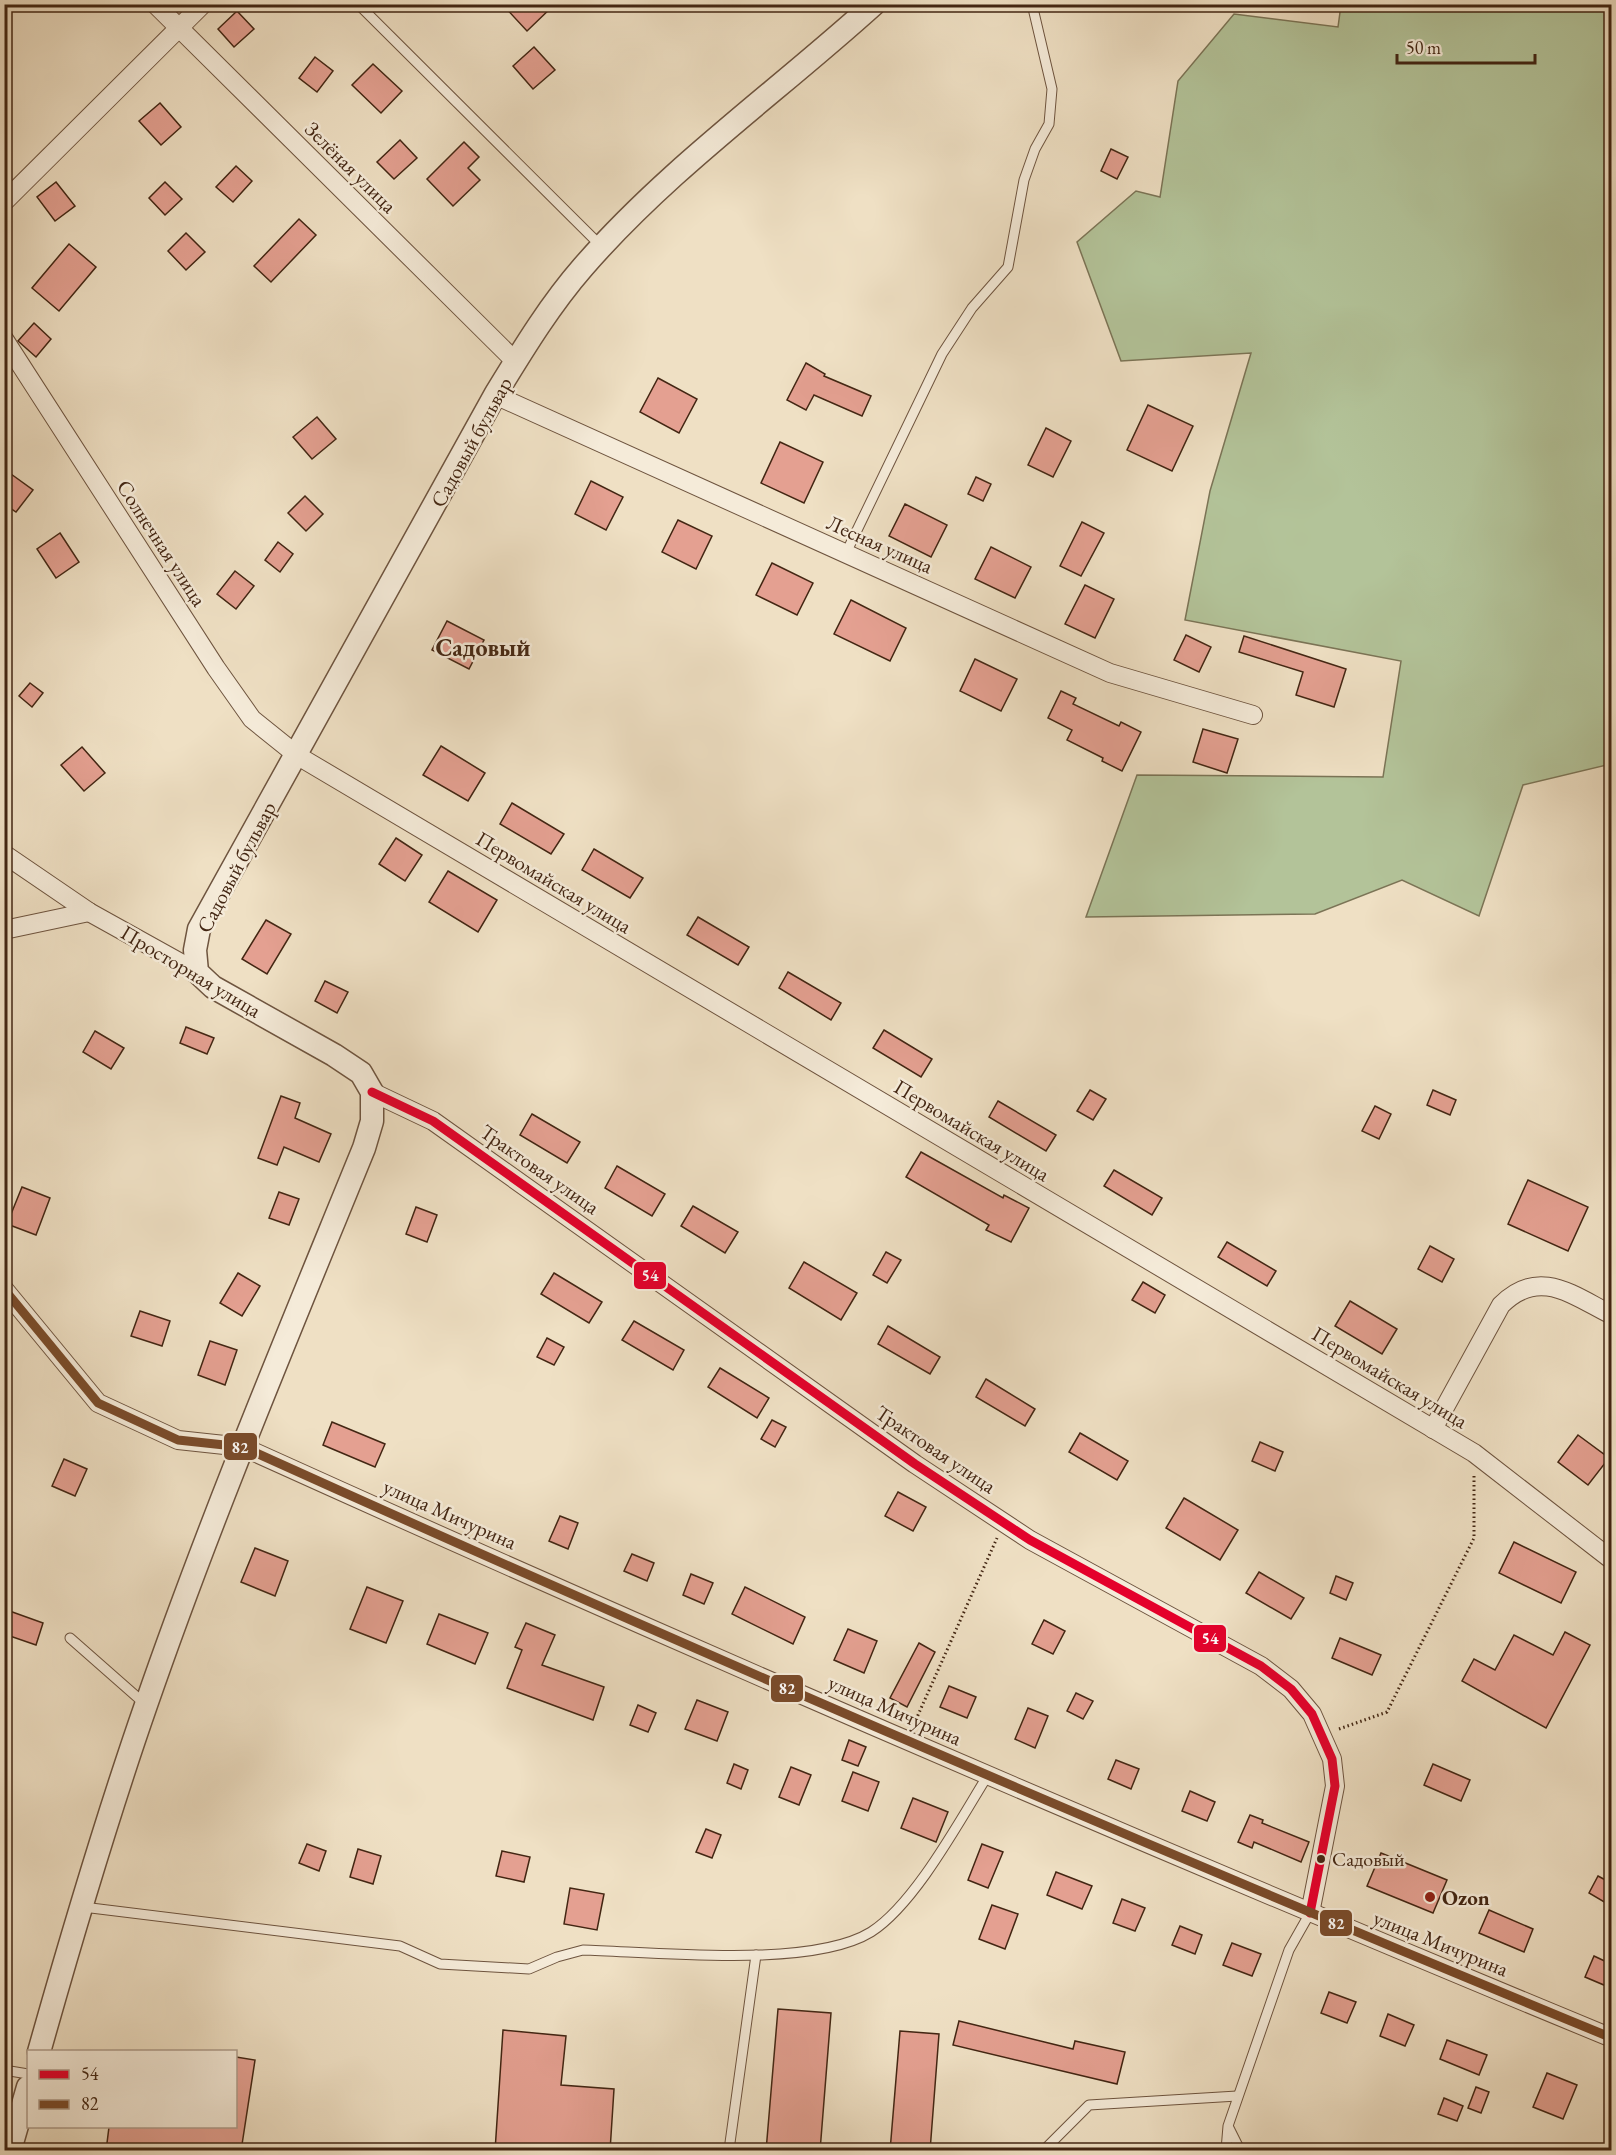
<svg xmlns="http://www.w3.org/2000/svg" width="1616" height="2155" font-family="'EB Garamond',serif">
<rect width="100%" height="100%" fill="#efe0c4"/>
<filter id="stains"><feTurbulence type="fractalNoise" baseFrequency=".00333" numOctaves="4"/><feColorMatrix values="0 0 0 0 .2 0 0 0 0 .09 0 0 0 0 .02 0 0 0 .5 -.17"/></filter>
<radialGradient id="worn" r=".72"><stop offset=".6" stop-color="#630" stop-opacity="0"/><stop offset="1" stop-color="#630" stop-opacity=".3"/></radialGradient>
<path fill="#b3c399" stroke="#7b7456" stroke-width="1.5" d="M1341 5H1611V764L1523 785 1479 916 1402 880 1315 914 1086 917 1137 775 1383 777 1401 661 1185 620 1210 491 1251 353 1121 361 1077 242 1136 191 1160 197 1178 81 1234 14 1338 27Z"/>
<g fill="#e4a091" stroke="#432613" stroke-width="1.5">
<path d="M502 4H555L527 31Z"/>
<path d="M237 11 254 29 234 47 218 29Z"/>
<path d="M534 47 555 70 533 89 513 66Z"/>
<path d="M315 57 333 71 317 92 299 78Z"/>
<path d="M373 64 402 91 381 113 352 85Z"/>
<path d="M160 103 181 127 161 145 139 121Z"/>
<path d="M400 140 417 158 394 179 377 162Z"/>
<path d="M464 142 479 157 468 168 480 180 453 206 427 179Z"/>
<path d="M1111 149 1128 157 1117 179 1101 171Z"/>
<path d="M236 166 252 181 233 202 216 187Z"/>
<path d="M56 182 75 206 55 221 37 197Z"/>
<path d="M165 182 182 199 165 215 149 198Z"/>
<path d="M299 219 316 235 271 282 254 266Z"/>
<path d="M186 233 205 252 186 270 168 251Z"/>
<path d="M69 244 96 267 59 311 32 288Z"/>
<path d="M34 323 51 339 36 357 18 341Z"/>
<path d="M806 363 825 374 824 376 871 396 862 416 814 395 806 410 787 400Z"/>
<path d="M658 378 697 399 679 433 640 412Z"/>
<path d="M1148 405 1193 426 1172 471 1127 450Z"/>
<path d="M317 417 336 439 312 459 293 437Z"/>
<path d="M1046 428 1071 441 1053 477 1028 465Z"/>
<path d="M780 442 823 462 804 503 761 483Z"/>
<path d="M11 474 33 490 16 512 4 504V483Z"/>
<path d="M976 477 991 484 983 501 968 494Z"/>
<path d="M591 481 623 497 606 530 575 514Z"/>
<path d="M305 496 323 514 306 531 288 513Z"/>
<path d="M905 504 947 525 931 557 889 536Z"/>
<path d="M678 520 712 536 696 569 662 552Z"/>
<path d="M1082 522 1104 533 1081 576 1060 566Z"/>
<path d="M60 533 79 562 56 578 37 549Z"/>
<path d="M278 542 293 554 280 572 265 560Z"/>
<path d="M991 547 1031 567 1015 598 975 579Z"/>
<path d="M772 563 813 583 797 615 756 595Z"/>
<path d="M235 571 254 586 236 609 217 594Z"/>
<path d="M1085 585 1114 599 1095 638 1065 624Z"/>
<path d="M851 600 906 628 890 661 834 634Z"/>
<path d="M447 621 484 640 469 669 432 650Z"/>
<path d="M1186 635 1211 647 1199 672 1174 660Z"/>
<path d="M1244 636 1346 669 1334 707 1296 695 1303 672 1239 652Z"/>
<path d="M975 659 1017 679 1001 711 960 691Z"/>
<path d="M30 683 43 693 32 707 19 696Z"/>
<path d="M1061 691 1076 698 1073 704 1119 726 1121 722 1141 732 1122 771 1102 761 1103 758 1067 740 1072 730 1048 718Z"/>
<path d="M1203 729 1238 739 1227 773 1193 762Z"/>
<path d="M441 746 485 773 468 801 423 775Z"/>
<path d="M82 747 105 773 84 791 61 765Z"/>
<path d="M512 803 564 834 551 854 500 824Z"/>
<path d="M396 838 422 855 405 881 379 864Z"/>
<path d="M594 849 643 878 630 898 582 870Z"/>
<path d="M448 871 497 900 478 932 429 902Z"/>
<path d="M698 917 749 947 738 965 687 935Z"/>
<path d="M266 920 291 934 267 974 242 959Z"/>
<path d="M788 972 841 1003 831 1020 779 988Z"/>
<path d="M325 981 348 992 337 1013 315 1001Z"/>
<path d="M186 1027 214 1038 207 1054 180 1043Z"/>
<path d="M884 1030 932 1059 921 1077 873 1048Z"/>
<path d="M95 1031 124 1048 111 1069 83 1052Z"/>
<path d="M1090 1090 1106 1099 1093 1120 1077 1111Z"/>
<path d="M1433 1090 1456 1100 1450 1115 1427 1105Z"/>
<path d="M281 1096 300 1103 295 1118 331 1134 319 1162 284 1147 277 1165 258 1158Z"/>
<path d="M998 1101 1056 1135 1046 1151 989 1117Z"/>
<path d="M1375 1106 1391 1114 1379 1139 1362 1131Z"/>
<path d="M532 1114 580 1142 567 1163 520 1135Z"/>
<path d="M921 1152 1003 1198 1004 1195 1029 1208 1011 1242 986 1230 989 1225 906 1177Z"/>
<path d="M617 1166 665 1194 652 1216 605 1188Z"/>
<path d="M1114 1170 1162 1198 1152 1215 1104 1186Z"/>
<path d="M1528 1180 1588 1207 1568 1251 1508 1224Z"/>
<path d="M22 1187 50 1198 36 1235 7 1224Z"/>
<path d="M279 1192 299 1199 289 1225 269 1218Z"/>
<path d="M693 1206 738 1232 725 1253 681 1226Z"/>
<path d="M416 1207 437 1215 427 1242 406 1234Z"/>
<path d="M1227 1242 1276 1271 1267 1286 1218 1257Z"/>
<path d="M1430 1246 1454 1259 1442 1282 1418 1269Z"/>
<path d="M886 1252 901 1260 887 1283 873 1275Z"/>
<path d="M804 1262 857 1293 841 1320 789 1288Z"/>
<path d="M238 1273 260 1286 242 1316 220 1303Z"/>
<path d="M554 1273 602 1302 589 1323 541 1294Z"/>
<path d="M1143 1282 1165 1295 1155 1313 1132 1300Z"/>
<path d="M1350 1301 1397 1329 1382 1354 1335 1326Z"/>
<path d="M140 1311 170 1321 162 1346 131 1336Z"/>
<path d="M634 1321 684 1350 673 1370 622 1340Z"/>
<path d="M888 1326 940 1357 930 1374 878 1344Z"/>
<path d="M547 1338 564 1347 554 1365 537 1357Z"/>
<path d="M210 1341 237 1350 225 1385 198 1375Z"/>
<path d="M720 1368 769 1398 757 1418 708 1387Z"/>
<path d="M986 1379 1035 1409 1025 1426 976 1397Z"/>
<path d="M772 1420 786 1427 775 1447 761 1439Z"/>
<path d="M332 1422 385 1444 375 1467 323 1445Z"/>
<path d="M1080 1433 1128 1461 1117 1480 1069 1452Z"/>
<path d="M1578 1435 1609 1458 1588 1485 1558 1462Z"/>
<path d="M1260 1442 1283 1452 1275 1471 1252 1461Z"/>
<path d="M64 1459 87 1469 75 1496 52 1486Z"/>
<path d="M898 1492 926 1507 913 1531 885 1516Z"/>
<path d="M1184 1498 1238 1530 1220 1560 1166 1528Z"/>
<path d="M560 1516 578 1523 568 1549 549 1541Z"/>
<path d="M1514 1542 1576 1572 1561 1603 1499 1573Z"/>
<path d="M255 1548 288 1561 275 1596 241 1582Z"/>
<path d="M632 1554 654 1563 647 1581 624 1571Z"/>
<path d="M1259 1572 1304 1598 1291 1619 1246 1593Z"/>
<path d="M691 1574 713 1583 704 1604 683 1595Z"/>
<path d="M1336 1576 1353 1583 1346 1600 1330 1593Z"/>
<path d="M367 1587 403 1601 386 1643 350 1629Z"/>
<path d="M745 1587 805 1617 793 1644 732 1614Z"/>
<path d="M4 1609 43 1623 36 1645 4 1634Z"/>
<path d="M439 1614 488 1633 475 1664 427 1644Z"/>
<path d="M1044 1620 1065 1631 1053 1654 1032 1644Z"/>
<path d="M526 1623 555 1635 542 1665 604 1687 593 1720 507 1688 522 1650 515 1647Z"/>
<path d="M848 1629 877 1641 864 1673 834 1660Z"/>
<path d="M1565 1632 1590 1645 1546 1728 1462 1681 1474 1659 1495 1670 1514 1635 1553 1655Z"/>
<path d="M1340 1638 1381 1655 1372 1675 1332 1658Z"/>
<path d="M919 1643 935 1652 907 1707 890 1698Z"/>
<path d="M949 1686 976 1697 967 1718 940 1707Z"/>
<path d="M1076 1693 1093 1701 1083 1719 1067 1711Z"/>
<path d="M697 1700 728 1712 717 1741 685 1729Z"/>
<path d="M638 1705 656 1713 648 1732 630 1725Z"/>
<path d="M1028 1708 1048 1716 1035 1748 1015 1739Z"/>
<path d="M849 1740 866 1747 858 1766 842 1760Z"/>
<path d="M1116 1760 1139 1769 1131 1789 1108 1779Z"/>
<path d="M734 1764 748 1770 741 1789 727 1783Z"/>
<path d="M1433 1764 1470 1780 1461 1801 1424 1785Z"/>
<path d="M791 1767 811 1775 799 1805 779 1797Z"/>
<path d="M853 1772 879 1782 868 1811 842 1801Z"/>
<path d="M1190 1791 1215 1802 1207 1821 1182 1811Z"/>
<path d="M913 1798 948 1812 936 1842 901 1828Z"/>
<path d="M1250 1815 1263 1820 1262 1823 1309 1842 1301 1862 1254 1842 1252 1848 1238 1842Z"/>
<path d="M706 1829 721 1835 712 1858 696 1852Z"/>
<path d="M307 1844 326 1851 319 1871 299 1863Z"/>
<path d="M982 1844 1003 1852 988 1888 968 1880Z"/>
<path d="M358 1849 381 1856 373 1884 350 1877Z"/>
<path d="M502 1851 530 1857 524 1882 496 1876Z"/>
<path d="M1381 1853 1447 1880 1433 1913 1367 1886Z"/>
<path d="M1056 1872 1092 1886 1082 1909 1047 1895Z"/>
<path d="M1598 1876 1611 1883V1906L1589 1893Z"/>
<path d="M570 1888 604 1894 597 1930 564 1924Z"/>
<path d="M1122 1899 1145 1908 1135 1931 1113 1923Z"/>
<path d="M992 1905 1018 1914 1005 1949 979 1939Z"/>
<path d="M1489 1910 1533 1929 1524 1952 1479 1933Z"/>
<path d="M1180 1926 1202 1935 1195 1954 1172 1945Z"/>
<path d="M1232 1943 1261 1954 1252 1976 1223 1965Z"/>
<path d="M1594 1956 1611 1964V1988L1585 1977Z"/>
<path d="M1329 1992 1356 2002 1347 2023 1321 2013Z"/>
<path d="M778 2009 831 2013 820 2151H766Z"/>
<path d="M1388 2014 1414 2025 1405 2046 1380 2036Z"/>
<path d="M959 2021 1073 2049 1075 2041 1125 2052 1117 2084 953 2045Z"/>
<path d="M503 2030 566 2036 561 2085 614 2089 610 2151H495Z"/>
<path d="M900 2031 939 2034 930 2151H890Z"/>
<path d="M1447 2040 1487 2055 1479 2075 1440 2059Z"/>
<path d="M236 2057 255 2060 241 2151H106L109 2127H236Z"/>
<path d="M1547 2073 1577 2085 1563 2119 1533 2107Z"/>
<path d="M1476 2087 1489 2092 1481 2113 1468 2108Z"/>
<path d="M1444 2098 1463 2106 1457 2121 1438 2114Z"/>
</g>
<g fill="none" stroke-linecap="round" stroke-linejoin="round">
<defs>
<g id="service">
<path d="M361 7 601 246"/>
<path d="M846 553 942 354 972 308 1008 267 1024 180 1035 149 1049 124 1052 89 1032 4"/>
<path d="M70 1638 145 1704"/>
<path d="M83 1907 400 1946 440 1964 529 1969 557 1957 583 1950C655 1952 811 1969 871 1932 915 1904 960 1820 988 1775"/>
<path d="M4 2070 28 2074"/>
<path d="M1229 2128 1240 2150"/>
<path d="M729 2150 756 1955"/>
<path d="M1044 2150 1089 2105 1237 2096"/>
<path d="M1226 2150 1228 2126 1289 1950 1310 1913"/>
</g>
<g id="minor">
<path d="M155 4 516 362"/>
<path d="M4 202 203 4"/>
<path d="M4 339 216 668 252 719 298 756 1474 1453 1612 1560"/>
<path d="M495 395 1110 673 1253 715"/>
<path d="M4 854 89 912 197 972"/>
<path d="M4 930 89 912"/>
<path d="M372 1092 433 1121 915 1464 1030 1540 1261 1666 1291 1689 1312 1714 1332 1759 1335 1786 1310 1913"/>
<path d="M4 1289 98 1403 178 1440 243 1447C696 1652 1152 1848 1612 2038"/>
<path d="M1433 1429 1501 1305C1539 1267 1572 1295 1612 1315"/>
</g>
<g id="tertiary">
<path d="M39 2052C72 1935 106 1820 146 1705 211 1517 289 1332 364 1148L372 1121V1092L361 1073 334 1055 213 987 197 972 195 950 199 929 495 395C522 351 549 306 583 267 669 168 777 92 874 4"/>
<path d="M10 2150 28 2087"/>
</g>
</defs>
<use href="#service" stroke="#6e543f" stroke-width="11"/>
<use href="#minor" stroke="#6e543f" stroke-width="20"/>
<use href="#tertiary" stroke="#6e543f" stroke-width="25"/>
<g stroke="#432613" stroke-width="3" stroke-dasharray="1.5 3" stroke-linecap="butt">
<path d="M914 1724 997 1538"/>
<path d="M1339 1729 1387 1712 1474 1538V1475"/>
</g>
<use href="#service" stroke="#f5ebd9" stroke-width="9"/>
<use href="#minor" stroke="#f5ebd9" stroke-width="18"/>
<use href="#tertiary" stroke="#f5ebd9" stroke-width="22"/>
<defs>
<path id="bus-1" d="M372 1092 433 1121 915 1464 1030 1540 1261 1666 1291 1689 1312 1714 1332 1759 1335 1786 1310 1913"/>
<path id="bus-2" d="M4 1289 98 1403 178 1440 243 1447C696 1652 1152 1848 1612 2038"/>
</defs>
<use href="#bus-1" stroke="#f5ebd9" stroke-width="14"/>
<use href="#bus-2" stroke="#f5ebd9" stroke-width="14"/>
<use href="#bus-1" stroke="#e4002b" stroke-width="9"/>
<use href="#bus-2" stroke="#7a4b2a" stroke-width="9"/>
</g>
<circle fill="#432613" stroke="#f5ebd9" stroke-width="2" cx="1321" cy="1859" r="5"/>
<circle fill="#8f2418" stroke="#f5ebd9" stroke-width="2" cx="1430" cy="1897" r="6"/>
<g text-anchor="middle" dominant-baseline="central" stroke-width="5" stroke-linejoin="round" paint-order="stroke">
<g font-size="20" fill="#432613" stroke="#f5ebd9" text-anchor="start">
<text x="1332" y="1859">Садовый</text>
</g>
<g font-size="21" fill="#432613" stroke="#f5ebd9">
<text transform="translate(351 167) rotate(45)">Зелёная улица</text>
<text transform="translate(471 442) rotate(-61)">Садовый бульвар</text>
<text transform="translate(162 543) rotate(57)">Солнечная улица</text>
<text transform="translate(880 544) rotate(24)">Лесная улица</text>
<text transform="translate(236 867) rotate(-62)">Садовый бульвар</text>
<text transform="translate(554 882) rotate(31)">Первомайская улица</text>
<text transform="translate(191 971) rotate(31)">Просторная улица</text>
<text transform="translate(972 1130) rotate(31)">Первомайская улица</text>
<text transform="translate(540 1169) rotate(35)">Трактовая улица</text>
<text transform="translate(1390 1377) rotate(31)">Первомайская улица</text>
<text transform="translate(936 1449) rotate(34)">Трактовая улица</text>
<text transform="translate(450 1514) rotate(24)">улица Мичурина</text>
<text transform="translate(895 1710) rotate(24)">улица Мичурина</text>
<text transform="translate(1441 1943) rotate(22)">улица Мичурина</text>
</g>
<g font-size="21" font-weight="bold" fill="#432613" stroke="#f5ebd9" text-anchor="start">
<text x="1442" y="1897">Ozon</text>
</g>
<g font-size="24" font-weight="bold" fill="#432613" stroke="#f5ebd9">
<text x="483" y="647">Садовый</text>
</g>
</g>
<g stroke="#f5ebd9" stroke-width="2">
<rect x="633" y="1261" width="34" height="29" rx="6" fill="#e4002b"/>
<rect x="223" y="1432" width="35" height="29" rx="6" fill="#7a4b2a"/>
<rect x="1193" y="1624" width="34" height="29" rx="6" fill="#e4002b"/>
<rect x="770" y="1674" width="34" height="29" rx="6" fill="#7a4b2a"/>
<rect x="1319" y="1909" width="34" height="28" rx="6" fill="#7a4b2a"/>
</g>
<g font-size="16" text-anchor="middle" font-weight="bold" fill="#fff">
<text x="650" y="1281">54</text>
<text x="240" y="1453">82</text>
<text x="1210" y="1644">54</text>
<text x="787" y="1694">82</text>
<text x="1336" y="1929">82</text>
</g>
<rect width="1616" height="2155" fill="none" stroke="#efe0c4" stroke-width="24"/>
<rect x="6" y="6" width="1604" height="2143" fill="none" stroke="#432613" stroke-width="3"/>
<rect x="12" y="12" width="1592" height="2131" fill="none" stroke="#432613" stroke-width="1.5"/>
<rect x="27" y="2050" width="210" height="78" fill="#f5ebd9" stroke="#ae9c8a" stroke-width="1.5"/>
<rect x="39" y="2070" width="30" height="9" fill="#e4002b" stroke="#ae9c8a" stroke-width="1.5"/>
<text x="81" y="2080" font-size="18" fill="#432613">54</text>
<rect x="39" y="2100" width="30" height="9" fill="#7a4b2a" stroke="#ae9c8a" stroke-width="1.5"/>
<text x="81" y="2110" font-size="18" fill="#432613">82</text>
<path d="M1397 54v9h138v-9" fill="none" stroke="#432613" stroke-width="3"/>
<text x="1406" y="54" font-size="18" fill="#432613" stroke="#f5ebd9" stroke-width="4.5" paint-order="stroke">50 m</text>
<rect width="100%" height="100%" filter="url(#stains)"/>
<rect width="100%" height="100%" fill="url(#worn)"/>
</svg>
